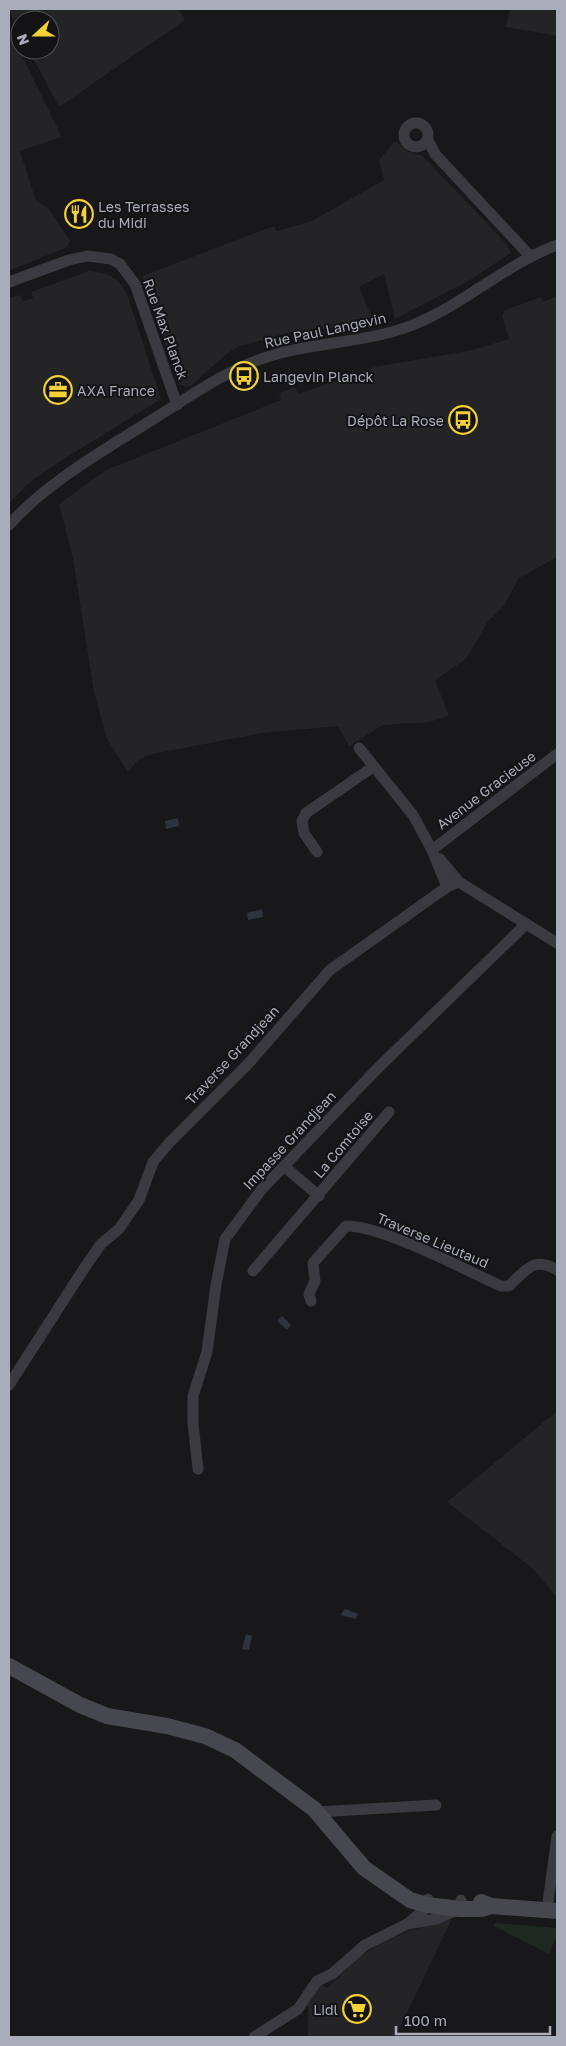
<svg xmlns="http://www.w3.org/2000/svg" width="566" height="2046" font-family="'Golos Text',sans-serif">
<rect width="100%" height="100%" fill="#181719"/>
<g fill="#242326">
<path d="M178 9 185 20 59 107 29 50H50V20H20V32L9 10Z"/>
<path d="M510 9H557V36L506 27Z"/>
<path d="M9 30 62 137 20 151 36 201 48 208 70 241 67 247 9 271Z"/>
<path d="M395 141 407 151 423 156 508 246 511 253 470 280 395 319 384 274 359 287 374 323 288 333 237 347 224 356 192 385 186 387 179 384 142 276 274 226 277 231 312 221 384 180 379 160Z"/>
<path d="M89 271 103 273 118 280 127 294 161 399 54 465 29 483 9 503V298L20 295 23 301 33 298 31 292Z"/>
<path d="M557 296V557L519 578 504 606 489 620 466 659 435 680 449 716 429 722 383 725 349 746 338 726 262 733 152 754 138 760 128 772 107 739 94 692 73 559 59 504 106 470 281 400 279 393 295 387 298 394 375 367 472 350 509 339 502 316 505 310 541 297 543 302Z"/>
<path d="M557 1411V1597L531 1567 447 1502Z"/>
<path d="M452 1919 395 2037H308V1999L319 1982 327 1988 359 1957 385 1941 409 1931Z"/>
</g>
<path fill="#1f2821" d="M494 1923 557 1928V1935L549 1954 494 1926Z"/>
<g fill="#2d343e">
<path d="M178 818 179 826 166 829 165 821Z"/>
<path d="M262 909 263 917 248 920 247 913Z"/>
<path d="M282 1316 291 1325 287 1330 277 1321Z"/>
<path d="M345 1609 358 1614 356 1619 340 1615Z"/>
<path d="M246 1634 252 1636 249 1650 242 1649Z"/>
</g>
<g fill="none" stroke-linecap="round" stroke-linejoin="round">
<g stroke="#3a3a40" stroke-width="11">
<circle cx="416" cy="135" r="12"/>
<path d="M428 140 435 154 530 256"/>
<path d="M9 282 69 260 87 256 111 259 120 264 135 284 177 405"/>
<path d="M9 525C48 481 108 448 158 416 192 395 226 371 264 358 313 341 367 344 415 324 466 303 506 264 557 245"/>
<path d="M359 748 413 815 432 850 447 887"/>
<path d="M432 850 557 754"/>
<path d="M317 852 304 833 302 821 306 813 373 767"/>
<path d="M440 859 459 882 557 943"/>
<path d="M285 1167 319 1196"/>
<path d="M253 1271 389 1112"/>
<path d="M311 1301 309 1294 315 1281 313 1263 346 1226C381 1225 465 1270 501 1286H509C526 1270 534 1256 557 1270"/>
<path d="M9 1385 83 1270 101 1244 119 1229 139 1200 153 1162 169 1143 248 1064 330 970 447 887 459 882"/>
<path d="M198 1469 193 1423V1396L207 1352 216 1285 225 1239 262 1189 377 1069 526 924"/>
<path d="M317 1812 436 1805"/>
<path d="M428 1899 423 1911 407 1924 436 1919 460 1909 461 1900"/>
<path d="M547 1910 557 1836"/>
<path d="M254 2037 298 2009 317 1981 332 1974 365 1945 407 1924"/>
</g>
<g stroke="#46474f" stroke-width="16">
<path d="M9 1666 80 1705 107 1716 167 1726 205 1736 235 1750 314 1809 364 1868 410 1900 427 1905 460 1909H481L491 1906"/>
<path d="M481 1902 491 1906 557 1911"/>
</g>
</g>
<defs>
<symbol id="restaurant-ring" viewBox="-11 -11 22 22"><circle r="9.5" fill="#131214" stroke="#f4d135" stroke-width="1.5"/><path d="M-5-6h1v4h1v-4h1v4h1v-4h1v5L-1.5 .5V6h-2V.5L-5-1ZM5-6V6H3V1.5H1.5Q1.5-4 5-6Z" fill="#f4d135"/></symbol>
<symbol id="bus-ring" viewBox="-11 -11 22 22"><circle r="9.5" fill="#131214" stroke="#f4d135" stroke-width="1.5"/><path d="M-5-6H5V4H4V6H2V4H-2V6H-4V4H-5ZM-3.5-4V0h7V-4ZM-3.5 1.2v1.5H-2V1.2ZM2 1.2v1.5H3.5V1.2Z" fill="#f4d135"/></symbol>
<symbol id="office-ring" viewBox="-11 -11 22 22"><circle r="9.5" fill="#131214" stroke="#f4d135" stroke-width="1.5"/><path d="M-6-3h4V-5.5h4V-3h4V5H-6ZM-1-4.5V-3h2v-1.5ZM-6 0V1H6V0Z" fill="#f4d135"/></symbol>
<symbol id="supermarket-ring" viewBox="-11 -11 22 22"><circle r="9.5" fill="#131214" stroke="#f4d135" stroke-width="1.5"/><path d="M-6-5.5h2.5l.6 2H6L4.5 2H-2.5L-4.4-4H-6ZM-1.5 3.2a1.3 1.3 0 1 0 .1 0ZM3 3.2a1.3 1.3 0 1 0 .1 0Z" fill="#f4d135"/></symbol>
</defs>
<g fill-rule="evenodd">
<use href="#restaurant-ring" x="63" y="198" width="32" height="32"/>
<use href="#bus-ring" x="228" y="360" width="32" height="32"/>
<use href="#office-ring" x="42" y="374" width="32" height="32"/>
<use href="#bus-ring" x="447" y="404" width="32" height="32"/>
<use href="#supermarket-ring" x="341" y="1993" width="32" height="32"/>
</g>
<g text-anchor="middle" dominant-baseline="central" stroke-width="4" stroke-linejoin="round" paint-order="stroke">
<g font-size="14" fill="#a9acb9" stroke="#131214" text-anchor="start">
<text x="98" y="206">Les Terrasses<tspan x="98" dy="16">du Midi</tspan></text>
<text x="263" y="376">Langevin Planck</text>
<text x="77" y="390">AXA France</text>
<text x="444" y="420" text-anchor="end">Dépôt La Rose</text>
<text x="338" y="2009" text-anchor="end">Lidl</text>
</g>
<g font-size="14" fill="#a9acb9" stroke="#131214">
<text transform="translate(166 329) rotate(70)">Rue Max Planck</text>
<text transform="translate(325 330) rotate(-12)">Rue Paul Langevin</text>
<text transform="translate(486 790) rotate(-37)">Avenue Gracieuse</text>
<text transform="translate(232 1055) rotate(-47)">Traverse Grandjean</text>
<text transform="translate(289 1140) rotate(-47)">Impasse Grandjean</text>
<text transform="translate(343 1144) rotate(-50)">La Comtoise</text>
<text transform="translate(433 1240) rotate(23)">Traverse Lieutaud</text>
</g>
</g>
<rect width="566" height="2046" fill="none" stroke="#a9acb9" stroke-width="20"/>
<g transform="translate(35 35) rotate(249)"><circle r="24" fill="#131214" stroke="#4f5056"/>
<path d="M0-4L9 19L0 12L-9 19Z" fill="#f4d135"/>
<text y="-8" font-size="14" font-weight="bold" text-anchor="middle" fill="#a9acb9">N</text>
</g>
<path d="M396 2026v8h154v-8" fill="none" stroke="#a9acb9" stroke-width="2.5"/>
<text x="404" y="2026" font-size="15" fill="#a9acb9" stroke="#131214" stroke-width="4" paint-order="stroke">100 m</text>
</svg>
